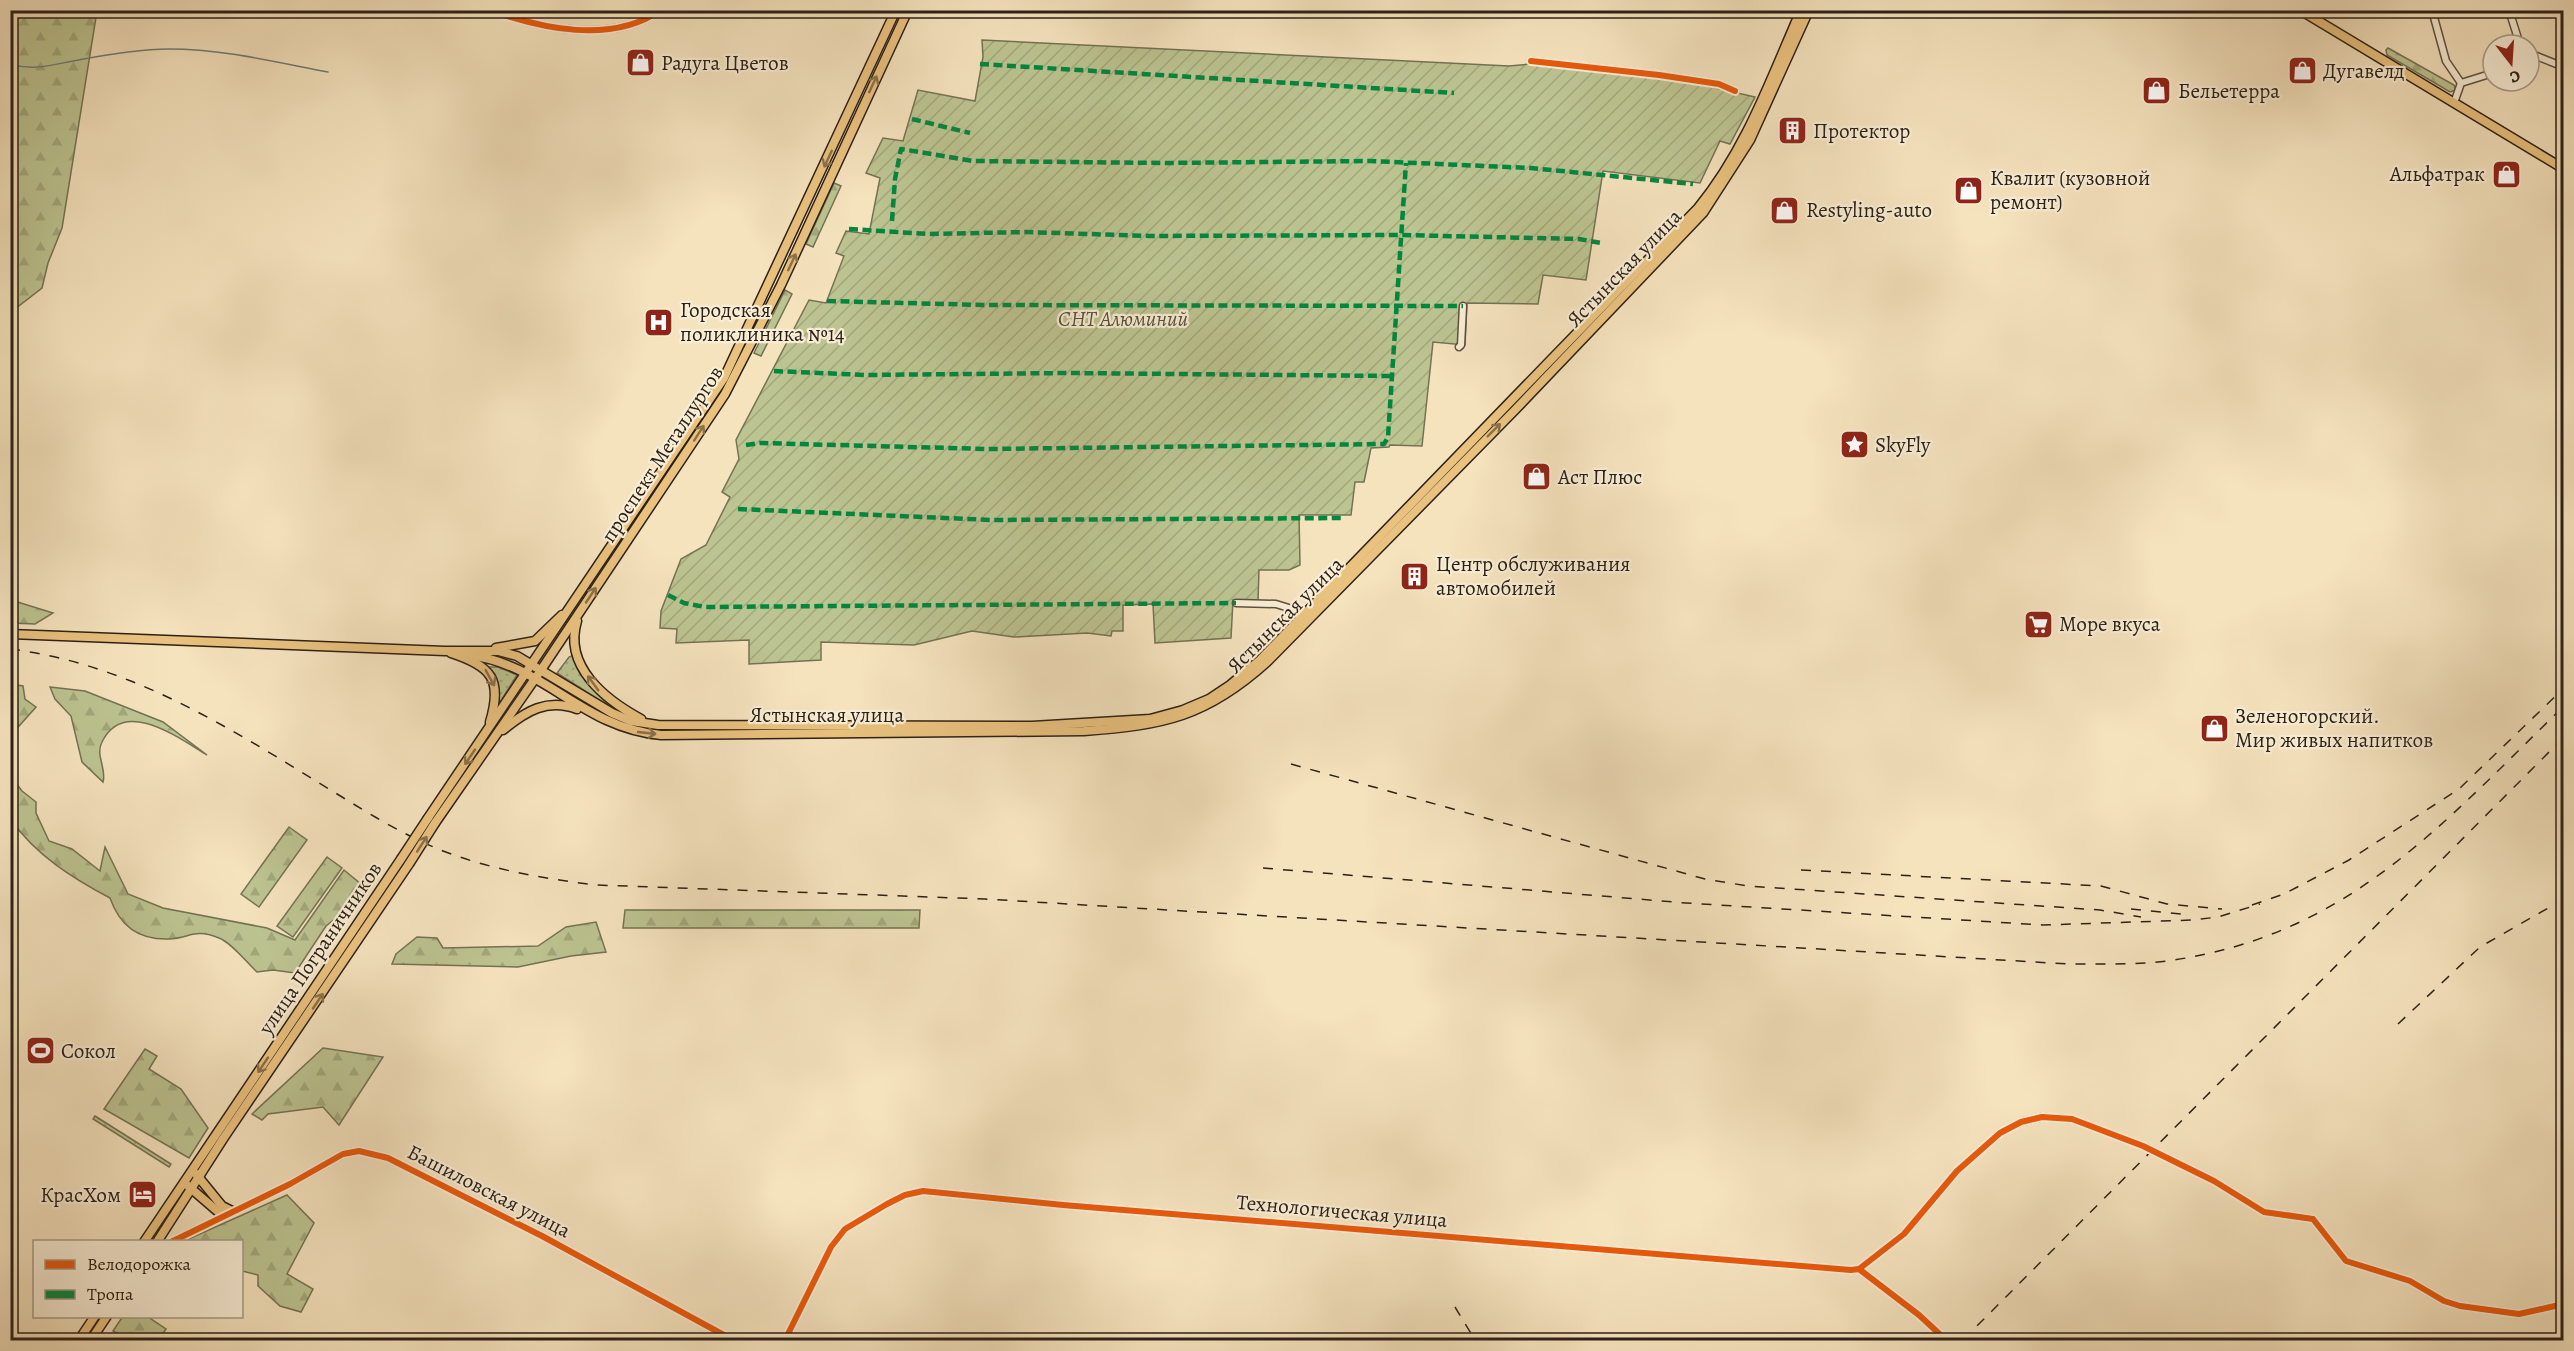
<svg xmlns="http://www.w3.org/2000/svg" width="2574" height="1351" font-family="Alegreya,serif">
<defs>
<pattern id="grass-dots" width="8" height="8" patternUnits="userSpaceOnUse" patternTransform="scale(1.5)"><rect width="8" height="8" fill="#bcc491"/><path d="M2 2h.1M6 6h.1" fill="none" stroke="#a2a87c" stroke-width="1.8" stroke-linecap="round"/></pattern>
<pattern id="forest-firs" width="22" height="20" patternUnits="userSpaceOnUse" patternTransform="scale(1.5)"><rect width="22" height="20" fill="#bcc491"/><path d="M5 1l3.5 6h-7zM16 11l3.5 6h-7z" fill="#a2a87c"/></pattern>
<pattern id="garden-furrows" width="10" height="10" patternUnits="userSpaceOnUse" patternTransform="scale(1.5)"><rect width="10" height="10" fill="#bcc491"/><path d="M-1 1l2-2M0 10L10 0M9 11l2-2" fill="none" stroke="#a2a87c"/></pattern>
</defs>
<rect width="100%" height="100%" fill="#f5e3be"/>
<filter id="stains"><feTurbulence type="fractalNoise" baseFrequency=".00333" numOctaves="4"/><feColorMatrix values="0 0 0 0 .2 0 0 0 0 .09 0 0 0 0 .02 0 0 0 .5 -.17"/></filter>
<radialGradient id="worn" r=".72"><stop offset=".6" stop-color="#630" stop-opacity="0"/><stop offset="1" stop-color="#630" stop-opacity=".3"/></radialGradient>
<g fill="url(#grass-dots)" stroke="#747254" stroke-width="1.5">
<path d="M574 655 588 684 610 707 557 673 569 657Z"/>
<path d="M489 667H498L517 675 499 704 498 684Z"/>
<path d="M95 1116 171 1164 169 1167 93 1119Z"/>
</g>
<g fill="url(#forest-firs)" stroke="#747254" stroke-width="1.5">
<path d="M11 10 97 11 62 228 48 263 42 288 11 312Z"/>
<path d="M2388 48 2454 85 2456 90 2450 92 2387 55 2386 50Z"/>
<path d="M834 183 841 186 813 247 806 244Z"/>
<path d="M785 290 792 294 761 356 754 353Z"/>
<path d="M11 600 53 613 35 624 11 623Z"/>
<path d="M11 684 23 686 25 699 36 707 11 735Z"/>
<path d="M50 687 85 691 163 722 207 755C180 739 124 696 102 742 95 755 107 769 103 782L82 762 71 716 55 699Z"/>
<path d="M10 775 22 791 36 802V813L49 841 72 849 100 871 105 847 128 894 163 908 267 928 295 940 344 870 362 885 345 911 326 926 295 973 273 970 257 972C246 962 232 943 219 938 194 928 190 938 169 939 138 940 120 926 110 898 72 878 36 855 11 820Z"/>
<path d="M289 827 307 840 259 907 241 894Z"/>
<path d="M327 857 342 868 293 937 277 926Z"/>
<path d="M625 910H920L919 928H623Z"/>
<path d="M596 922 606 952 571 956 518 967 392 964 396 954 417 937 437 938 443 948 538 946 566 927Z"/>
<path d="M323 1048 383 1057 339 1125 323 1107 268 1114 262 1120 252 1114Z"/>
<path d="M145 1049 157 1056 149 1069 181 1089 208 1128 189 1158 104 1109Z"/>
<path d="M287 1195 314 1223 287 1274 313 1289 301 1312 280 1306 258 1286V1275L242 1271V1242L184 1241Z"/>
<path d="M123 1316 148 1317 166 1329 159 1340H131L113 1331Z"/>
</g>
<path fill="url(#garden-furrows)" stroke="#747254" stroke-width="1.5" d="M982 40 1509 66 1530 64 1672 78 1755 97 1730 144 1720 141 1700 183 1603 171 1586 280 1543 275 1538 304 1467 303 1465 345 1433 342 1422 446 1390 445 1389 447 1371 448 1364 482H1355L1351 515H1299L1300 565 1289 570H1259L1258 601 1233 600 1231 638 1155 643 1153 604 1123 605V631H1112L1111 636 1087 633 1014 637 972 631 914 645 821 642V660L749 664V640L676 643 677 629 660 628 661 611 681 559 706 545 730 497 722 492 739 459 736 440 809 300 826 303 844 256 836 253 846 231 869 234 880 178 866 173 883 138 903 141 918 90 975 101 983 57Z"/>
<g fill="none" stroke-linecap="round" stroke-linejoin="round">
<path stroke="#707e77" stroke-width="1.5" d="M10 64C33 71 52 65 73 61 104 55 138 49 169 49 222 49 275 62 328 72"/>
<defs>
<g id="minor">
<path d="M488 10C542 28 610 45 661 10"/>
<path d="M2432 10 2446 61 2461 83"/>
<path d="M2509 10 2520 45"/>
<path d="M2529 53 2564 67"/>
<path d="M1531 61 1659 75 1719 84 1735 91"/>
<path d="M2454 103 2461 83 2493 73"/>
<path d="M1459 347 1461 345 1463 306"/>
<path d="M1236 603 1276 604 1305 613"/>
<path d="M171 1242 290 1184 343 1154 359 1151 388 1158 542 1236 733 1340"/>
<path d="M1859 1269 1904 1234 1957 1171 2000 1133 2021 1122 2042 1117 2072 1119 2143 1146 2214 1181 2264 1212 2313 1219 2346 1261 2410 1281 2444 1301 2460 1306 2519 1314 2564 1304"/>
<path d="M785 1340 831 1247 845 1229 887 1204 905 1195 923 1191 1063 1205 1851 1270 1859 1269 1919 1315 1946 1340"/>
</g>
<g id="major">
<path d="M2300 10 2564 169"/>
<path d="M577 621C563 667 606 700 641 719"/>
<path d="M10 634 445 651H498L517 656 612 713 631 721 658 725 1032 726 1150 719 1183 710 1209 699 1230 685 1260 660 1698 208C1746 150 1771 78 1801 10"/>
<path d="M496 648 535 641 562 615"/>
<path d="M451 653C491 666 503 679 490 722"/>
<path d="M469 655C544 664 582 728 661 735L1084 731C1164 725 1206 717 1267 662L1515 410 1703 213 1750 140 1809 10"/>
<path d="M503 730C526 711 547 698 577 709"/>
<path d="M428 818 724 378 896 10"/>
<path d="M435 823 541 670 725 394 781 285 908 10"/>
<path d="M196 1174 222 1206 232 1211"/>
<path d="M187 1185 223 1216"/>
<path d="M144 1242 401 859"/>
<path d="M157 1242 223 1139 409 864"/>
<path d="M79 1340 95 1316"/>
<path d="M91 1340 107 1316"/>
</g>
</defs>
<use href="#minor" stroke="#5e5140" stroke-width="9"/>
<use href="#major" stroke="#2c2016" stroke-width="11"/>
<use href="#minor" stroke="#f8edd5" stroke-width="6"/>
<use href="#major" stroke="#eac27f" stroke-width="8"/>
<g stroke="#2c2016" stroke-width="1.5" stroke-dasharray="10 10" stroke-linecap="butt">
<path d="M10 649C124 663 220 722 316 781 357 806 398 833 443 851 493 870 545 879 597 885L985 899 2068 964C2101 964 2134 965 2167 961 2348 936 2441 825 2564 706"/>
<path d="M1291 764 1705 879 1748 886 2100 910 2141 917"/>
<path d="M1263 868 1686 903 2043 925 2193 920 2218 917 2260 904"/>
<path d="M1801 870 2101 886 2167 904 2222 909"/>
<path d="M2252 905 2284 894 2349 860 2459 789 2564 688"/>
<path d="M2131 909 2182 914"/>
<path d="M2398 1024 2480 947 2564 899"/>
<path d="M1455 1307 1475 1340"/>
<path d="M1963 1340 2564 737"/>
</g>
<defs>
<g id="major-bridge">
<path d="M401 859 428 818"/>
<path d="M409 864 435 823"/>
</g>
</defs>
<use href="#major-bridge" stroke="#2c2016" stroke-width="11" stroke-linecap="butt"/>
<use href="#major-bridge" stroke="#eac27f" stroke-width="8"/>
<g stroke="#00873e" stroke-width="4.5" stroke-dasharray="9 4.5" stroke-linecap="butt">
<path d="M980 64 1454 93"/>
<path d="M912 119 970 133"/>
<path d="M892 221 895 179 901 149 973 161 1165 163 1370 161 1531 168 1693 184"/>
<path d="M849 229 928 234 1026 232 1150 236 1400 235 1579 239 1601 243"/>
<path d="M827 301 983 305 1463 306"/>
<path d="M774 371 866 375 1067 373 1392 376"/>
<path d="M746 445 760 443 988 449 1384 444 1388 437 1406 163"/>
<path d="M738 509 992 520 1344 518"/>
<path d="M668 595 684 603 705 607 1236 603"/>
</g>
<defs>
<g id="cycleway">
<path d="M488 10C542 28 610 45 661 10"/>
<path d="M1531 61 1659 75 1719 84 1735 91"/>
<path d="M171 1242 290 1184 343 1154 359 1151 388 1158 542 1236 733 1340"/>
<path d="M1859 1269 1904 1234 1957 1171 2000 1133 2021 1122 2042 1117 2072 1119 2143 1146 2214 1181 2264 1212 2313 1219 2346 1261 2410 1281 2444 1301 2460 1306 2519 1314 2564 1304"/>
<path d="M785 1340 831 1247 845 1229 887 1204 905 1195 923 1191 1063 1205 1851 1270 1859 1269 1919 1315 1946 1340"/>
</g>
</defs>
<use href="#cycleway" stroke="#f8edd5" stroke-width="10"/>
<use href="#cycleway" stroke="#e8590c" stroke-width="6"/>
</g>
<defs><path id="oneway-shaft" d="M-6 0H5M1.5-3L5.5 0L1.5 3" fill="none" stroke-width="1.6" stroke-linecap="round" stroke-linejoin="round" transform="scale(1.5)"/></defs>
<g stroke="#8b714a">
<use href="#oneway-shaft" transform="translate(873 84) rotate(-65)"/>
<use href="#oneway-shaft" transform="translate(828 159) rotate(115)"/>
<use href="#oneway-shaft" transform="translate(792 262) rotate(-65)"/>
<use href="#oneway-shaft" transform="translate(1494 430) rotate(-45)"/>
<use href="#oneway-shaft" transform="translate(699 433) rotate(-57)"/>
<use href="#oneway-shaft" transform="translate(591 595) rotate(-56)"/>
<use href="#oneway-shaft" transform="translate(490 678) rotate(61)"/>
<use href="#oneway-shaft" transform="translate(593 683) rotate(-126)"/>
<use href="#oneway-shaft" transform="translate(647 733) rotate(6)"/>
<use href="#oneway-shaft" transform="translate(470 757) rotate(124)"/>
<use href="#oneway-shaft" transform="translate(422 844) rotate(-57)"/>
<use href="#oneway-shaft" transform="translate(318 1001) rotate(-56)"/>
<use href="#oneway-shaft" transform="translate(263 1065) rotate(124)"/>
</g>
<defs>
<symbol id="shop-square" viewBox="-11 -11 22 22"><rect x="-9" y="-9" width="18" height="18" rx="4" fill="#8f2418" stroke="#f8edd5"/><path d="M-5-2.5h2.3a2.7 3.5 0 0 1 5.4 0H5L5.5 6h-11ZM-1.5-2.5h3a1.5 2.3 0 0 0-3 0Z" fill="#fff"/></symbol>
<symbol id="building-square" viewBox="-11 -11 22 22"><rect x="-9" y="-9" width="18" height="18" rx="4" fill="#8f2418" stroke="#f8edd5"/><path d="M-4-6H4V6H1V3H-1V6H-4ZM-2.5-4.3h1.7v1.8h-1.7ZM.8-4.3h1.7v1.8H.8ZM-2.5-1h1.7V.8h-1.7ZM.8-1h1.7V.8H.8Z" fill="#fff"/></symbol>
<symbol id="hospital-square" viewBox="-11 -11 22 22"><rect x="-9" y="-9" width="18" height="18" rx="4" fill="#8f2418" stroke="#f8edd5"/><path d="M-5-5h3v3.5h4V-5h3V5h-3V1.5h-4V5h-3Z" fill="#fff"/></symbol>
<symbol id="sight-square" viewBox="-11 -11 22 22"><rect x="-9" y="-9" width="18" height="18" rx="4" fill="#8f2418" stroke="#f8edd5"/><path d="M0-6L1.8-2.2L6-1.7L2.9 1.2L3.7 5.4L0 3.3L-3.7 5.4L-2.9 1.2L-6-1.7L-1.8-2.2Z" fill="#fff"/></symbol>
<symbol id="supermarket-square" viewBox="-11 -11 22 22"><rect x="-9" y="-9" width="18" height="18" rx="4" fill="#8f2418" stroke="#f8edd5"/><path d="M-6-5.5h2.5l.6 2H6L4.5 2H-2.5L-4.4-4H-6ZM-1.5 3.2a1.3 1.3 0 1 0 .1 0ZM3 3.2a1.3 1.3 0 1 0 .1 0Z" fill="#fff"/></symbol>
<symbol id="stadium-square" viewBox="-11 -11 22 22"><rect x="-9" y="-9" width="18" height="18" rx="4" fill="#8f2418" stroke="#f8edd5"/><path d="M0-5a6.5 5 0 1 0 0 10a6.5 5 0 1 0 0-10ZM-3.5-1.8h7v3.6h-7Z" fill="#fff"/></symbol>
<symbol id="hotel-square" viewBox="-11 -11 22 22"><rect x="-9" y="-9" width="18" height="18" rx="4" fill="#8f2418" stroke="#f8edd5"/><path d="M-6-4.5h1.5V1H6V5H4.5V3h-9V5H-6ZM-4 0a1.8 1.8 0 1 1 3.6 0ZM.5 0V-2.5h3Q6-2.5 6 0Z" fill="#fff"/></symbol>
</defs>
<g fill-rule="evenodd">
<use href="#shop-square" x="624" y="46" width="33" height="33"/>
<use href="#shop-square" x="2286" y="54" width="33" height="33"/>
<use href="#shop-square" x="2140" y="74" width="33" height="33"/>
<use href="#building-square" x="1776" y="114" width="33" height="33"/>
<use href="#shop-square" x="2490" y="158" width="33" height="33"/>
<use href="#shop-square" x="1952" y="174" width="33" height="33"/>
<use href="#shop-square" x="1768" y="194" width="33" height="33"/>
<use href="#hospital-square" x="642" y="306" width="33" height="33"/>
<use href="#sight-square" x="1838" y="428" width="33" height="33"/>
<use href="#shop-square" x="1520" y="460" width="33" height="33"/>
<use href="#building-square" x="1398" y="560" width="33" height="33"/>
<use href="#supermarket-square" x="2022" y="608" width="33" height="33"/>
<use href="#shop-square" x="2198" y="712" width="33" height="33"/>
<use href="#stadium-square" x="24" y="1034" width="33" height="33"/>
<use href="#hotel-square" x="126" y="1178" width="33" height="33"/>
</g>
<g text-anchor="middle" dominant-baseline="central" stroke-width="4.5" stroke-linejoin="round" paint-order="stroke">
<g font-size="21" fill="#2c2016" stroke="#f8edd5" text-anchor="start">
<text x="661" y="63">Радуга Цветов</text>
<text x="2323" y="71">Дугавелд</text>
<text x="2178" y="91">Бельетерра</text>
<text x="1813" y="131">Протектор</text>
<text x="2485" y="174" text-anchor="end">Альфатрак</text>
<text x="1990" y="178">Квалит (кузовной<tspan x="1990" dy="24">ремонт)</tspan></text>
<text x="1806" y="210">Restyling-auto</text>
<text x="680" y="310">Городская<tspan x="680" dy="24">поликлиника №14</tspan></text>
<text x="1875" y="445">SkyFly</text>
<text x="1558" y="477">Аст Плюс</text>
<text x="1436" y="564">Центр обслуживания<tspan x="1436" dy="24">автомобилей</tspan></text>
<text x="2059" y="624">Море вкуса</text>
<text x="2235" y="716">Зеленогорский.<tspan x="2235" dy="24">Мир живых напитков</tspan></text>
<text x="61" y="1051">Сокол</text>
<text x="121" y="1195" text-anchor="end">КрасХом</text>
</g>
<g font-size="21" fill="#2c2016" stroke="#f8edd5">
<text transform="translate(1624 268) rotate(-46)">Ястынская улица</text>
<text transform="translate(662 454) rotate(-57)">проспект Металлургов</text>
<text transform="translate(1285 615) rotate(-45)">Ястынская улица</text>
<text x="827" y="715">Ястынская улица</text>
<text transform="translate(320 948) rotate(-56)">улица Пограничников</text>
<text transform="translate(489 1191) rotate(27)">Башиловская улица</text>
<text transform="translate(1342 1211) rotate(5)">Технологическая улица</text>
</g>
<g font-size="21" font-style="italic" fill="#57513b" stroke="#f8edd5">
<text x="1123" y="319">СНТ Алюминий</text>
</g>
</g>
<rect width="2574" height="1351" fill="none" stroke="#f5e3be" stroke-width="36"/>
<rect x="12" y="12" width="2550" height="1327" fill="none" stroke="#2c2016" stroke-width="3"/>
<rect x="18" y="18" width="2538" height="1315" fill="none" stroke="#2c2016" stroke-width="1.5"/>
<rect x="33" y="1240" width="210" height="78" fill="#f8edd5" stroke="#a69b89" stroke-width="1.5"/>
<rect x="45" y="1260" width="30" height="9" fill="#e8590c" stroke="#a69b89" stroke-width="1.5"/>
<text x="87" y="1270" font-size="18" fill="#2c2016">Велодорожка</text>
<rect x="45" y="1290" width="30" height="9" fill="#00873e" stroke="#a69b89" stroke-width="1.5"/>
<text x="87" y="1300" font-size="18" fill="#2c2016">Тропа</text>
<g transform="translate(2511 63) rotate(163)"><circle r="28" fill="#f8edd5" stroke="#a69b89" stroke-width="1.5"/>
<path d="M0-4.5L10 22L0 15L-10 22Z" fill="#8f2418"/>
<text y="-9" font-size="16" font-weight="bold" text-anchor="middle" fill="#2c2016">С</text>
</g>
<rect width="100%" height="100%" filter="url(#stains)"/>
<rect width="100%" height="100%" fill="url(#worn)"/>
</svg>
